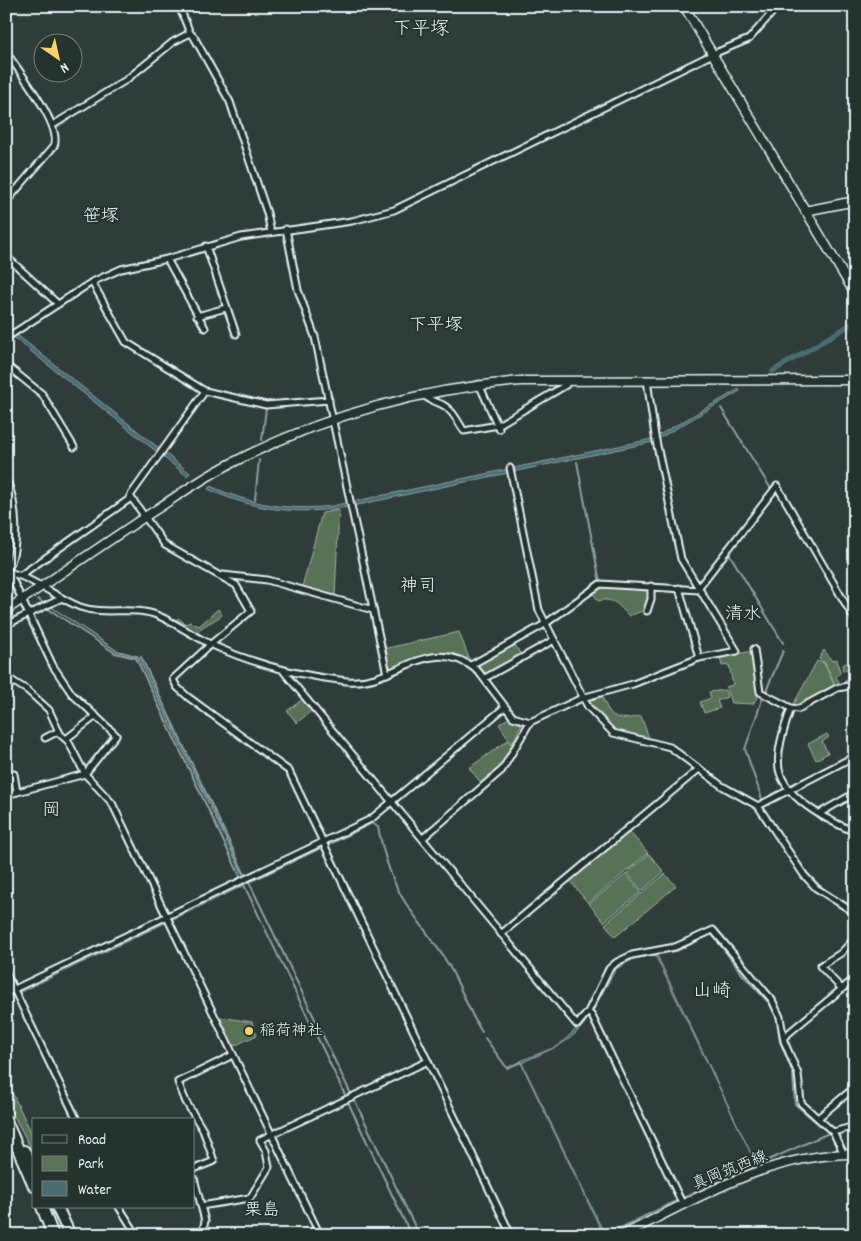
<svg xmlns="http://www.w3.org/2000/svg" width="861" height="1241" font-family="Dekko,'Klee One',sans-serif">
<rect width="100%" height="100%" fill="#303c3a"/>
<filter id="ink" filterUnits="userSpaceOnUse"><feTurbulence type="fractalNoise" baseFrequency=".02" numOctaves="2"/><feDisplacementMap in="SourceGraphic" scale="10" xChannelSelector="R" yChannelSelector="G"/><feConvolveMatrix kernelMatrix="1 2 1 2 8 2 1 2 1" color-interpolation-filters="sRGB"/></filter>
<g filter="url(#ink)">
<g fill="#597258" stroke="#a0b2a8">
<path d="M339 510 335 596 302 587 322 513Z"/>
<path d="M603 588 649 590V600L645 610 629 616C619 606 614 597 598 601L593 593Z"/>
<path d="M218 609 222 615C214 622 203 624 197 633L175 621 178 618 186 624 190 622 199 626Z"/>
<path d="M459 632 470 661C449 654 434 651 412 659 405 662 398 667 391 669L383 649Z"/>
<path d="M515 645 521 655 487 675 478 665Z"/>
<path d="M824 650 832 661 837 659 840 673 836 677 840 684 853 676 848 670 842 671 843 665 846 663 855 669V683L836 686 825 663 819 659Z"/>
<path d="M747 652H752L757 690 759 694 753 704 731 703 726 687 733 685 729 665 722 666 720 658Z"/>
<path d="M817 661 824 663 835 687 798 707H792Z"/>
<path d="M725 690 727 697 717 701 720 708 704 713 700 702 711 698 709 692Z"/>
<path d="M602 696C611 720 617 721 641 716L649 738 617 732 589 701Z"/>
<path d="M303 699 312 710 297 723 287 711Z"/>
<path d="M510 717 522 723 512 744 499 724Z"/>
<path d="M827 734 829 737 822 742 828 753 816 760 808 744Z"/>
<path d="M508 740 514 748 505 765 482 784 469 768Z"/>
<path d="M629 831 648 853 588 903 570 881Z"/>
<path d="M649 854 664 872 642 891 627 873Z"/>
<path d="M626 874 641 892 604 922 589 904Z"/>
<path d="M665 874 676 886 615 937 605 924Z"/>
<path d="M220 1017 252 1022 257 1035 234 1046Z"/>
<path d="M6 1080 34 1138V1154L6 1101Z"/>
</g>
<g fill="#4a6d70" stroke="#89a2a6">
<path d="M6 326 190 473 187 476 13 337 6 331Z"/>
<path d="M739 389 740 391 653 442 348 507C299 515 254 511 208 489L210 486C250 504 287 511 332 506L652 439Z"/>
<path d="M50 606 116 650 138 656 244 877 138 657 116 651Z"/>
<path d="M245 883V885L6 999V997Z"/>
<path d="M713 934 678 951 657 955 756 1164 655 955 634 959 616 969 593 1010 612 972 620 964 634 957 677 950Z"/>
<path d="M588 1018C573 1044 547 1050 522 1063L604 1233 603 1234 520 1061 558 1046Z"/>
</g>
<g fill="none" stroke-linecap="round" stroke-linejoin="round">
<g stroke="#89a2a6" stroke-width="2">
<path d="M721 408 771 489 743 526"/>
<path d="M262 440 266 408"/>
<path d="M577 462 600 582H625"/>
<path d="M255 500 259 460"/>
<path d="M730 555 783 643"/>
<path d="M6 598 15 592"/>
<path d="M38 599 43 603"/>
<path d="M47 608 115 653 136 658 241 878"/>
<path d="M141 657 245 875"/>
<path d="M766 691 783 651"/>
<path d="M763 697 745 749 763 802"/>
<path d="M763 808 808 874 821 887 855 909"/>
<path d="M328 845 372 823 378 827C383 852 390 879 405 902 419 923 435 942 448 964 461 986 468 1011 482 1032"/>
<path d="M323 847 249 882 351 1094"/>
<path d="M244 885 346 1097"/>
<path d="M712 934 742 974 771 1005"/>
<path d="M485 1038 507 1068 521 1062"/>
<path d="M354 1099 419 1235"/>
<path d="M348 1102 411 1235"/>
<path d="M683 1198 829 1133 795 1104 793 1074 780 1041 776 1013"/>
<path d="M606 1235 678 1200"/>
</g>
<path stroke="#4a6d70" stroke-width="5.5" d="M773 371 855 322"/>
<defs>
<g id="street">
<path d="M179 6 190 33 194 37 230 102 267 213 271 232"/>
<path d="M854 6 855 7"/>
<path d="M6 52C18 70 63 126 54 146L6 202"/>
<path d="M53 125 126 80 173 42 190 33"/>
<path d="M286 229 298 290 315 337 387 674"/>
<path d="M206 246 236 334"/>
<path d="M6 256 58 304"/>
<path d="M167 259 205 328"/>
<path d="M92 282 126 342 205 391 266 405 329 400"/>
<path d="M197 316 226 308"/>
<path d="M6 338 92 282 121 269 167 259 241 237 352 221 394 210 713 54 749 39 778 6"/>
<path d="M6 365 42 394 74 447"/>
<path d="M479 384 499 429"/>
<path d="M205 391 130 496 165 545 236 585 251 611 211 644 173 679 177 687 188 697 289 771 511 1235"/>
<path d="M424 395C429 401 436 401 443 405 453 410 458 422 464 431L498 425 566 385"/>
<path d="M510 468 539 610 588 707 613 733 670 747 722 786 758 806 804 875 816 888 855 913"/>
<path d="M6 478C17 503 20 544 8 570L53 666 72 694 116 735 85 774 6 795"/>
<path d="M9 572C35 579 55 597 80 607 106 616 133 605 159 616 177 624 194 636 212 645 256 665 299 676 347 681 396 686 428 631 478 671L513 717 530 722 582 698 633 684 699 658 737 651 681 559 655 436 647 380"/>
<path d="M21 575 131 498"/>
<path d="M223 575 267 580 373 610"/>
<path d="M699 587 777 486 855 620"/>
<path d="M679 588 699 658"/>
<path d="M647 611 651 599V586"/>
<path d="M6 625 62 598"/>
<path d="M754 649 760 692 791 708 798 709 837 688 855 685"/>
<path d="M471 665 545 624 600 584 700 590"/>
<path d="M284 672 577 1025 588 1012 609 969 617 962 632 955 675 947 713 930 772 1000 780 1017 784 1041 798 1074 801 1103 833 1132 844 1154"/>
<path d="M6 677 27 690 49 710 60 734 68 741 85 774 112 803 320 1235"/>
<path d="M485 678 554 640"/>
<path d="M6 688 14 682"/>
<path d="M791 708C785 726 776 750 779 769 785 799 829 821 855 832"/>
<path d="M45 738 59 731"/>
<path d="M66 739 96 716"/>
<path d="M14 774 17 792"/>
<path d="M758 806 855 756"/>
<path d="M820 813 855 793"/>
<path d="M423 838 502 770 530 722"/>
<path d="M501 934 699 769"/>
<path d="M6 973 77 1120"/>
<path d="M842 989 820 966 841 953 855 938"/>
<path d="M6 993 371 819 505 707"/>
<path d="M588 1012 592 1016 683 1205"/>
<path d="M784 1037 855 978"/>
<path d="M818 1118 855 1087"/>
<path d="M833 1132 855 1126"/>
<path d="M194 1169 214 1161 203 1130 186 1102 178 1082 233 1055"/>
<path d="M194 1178 205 1221 203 1230 197 1235"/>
<path d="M201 1206 250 1198 269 1167 266 1151 260 1140 428 1061"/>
<path d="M119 1207 137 1235"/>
</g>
<g id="secondary">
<path d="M684 6 855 294"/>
<path d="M805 211 855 201"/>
<path d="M6 610C57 577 106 542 157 509 180 494 203 478 228 465 319 417 418 389 521 381L855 380"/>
<path d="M623 1235C695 1199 771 1153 855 1154"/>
</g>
<g id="highway">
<path d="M6 1121 34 1186"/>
<path d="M24 1151 34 1166"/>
<path d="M42 1207 53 1235"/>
<path d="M57 1207 70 1235"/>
</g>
</defs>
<use href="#street" stroke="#e8f1f8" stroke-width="9"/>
<use href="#secondary" stroke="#e8f1f8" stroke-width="11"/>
<use href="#highway" stroke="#e8f1f8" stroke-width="14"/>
<use href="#street" stroke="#26332d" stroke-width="5"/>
<use href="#secondary" stroke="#26332d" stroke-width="8"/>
<use href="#highway" stroke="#26332d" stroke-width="10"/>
</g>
</g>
<circle fill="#ffd166" stroke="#26332d" stroke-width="2" cx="249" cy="1031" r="5"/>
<g text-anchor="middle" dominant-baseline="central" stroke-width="4" stroke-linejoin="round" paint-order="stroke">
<g font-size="16" fill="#e8f1f8" stroke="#26332d" text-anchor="start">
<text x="259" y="1031">稲荷神社</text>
</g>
<g font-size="16" fill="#e8f1f8" stroke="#26332d">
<text transform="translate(730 1171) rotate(-22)">真岡筑西線</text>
</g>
<g font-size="18" fill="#e8f1f8" stroke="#26332d">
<text x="101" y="217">笹塚</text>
<text x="436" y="326">下平塚</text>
<text x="418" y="587">神司</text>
<text x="743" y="615">清水</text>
<text x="51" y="811">岡</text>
<text x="262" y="1211">栗島</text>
</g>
<g font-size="19" fill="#e8f1f8" stroke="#26332d">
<text x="421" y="30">下平塚</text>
<text x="712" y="992">山崎</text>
</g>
</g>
<rect width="861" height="1241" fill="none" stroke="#26332d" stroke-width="25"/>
<rect x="12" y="12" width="836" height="1216" fill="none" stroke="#e8f1f8" stroke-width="2" filter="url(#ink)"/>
<rect x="32" y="1118" width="162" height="90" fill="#26332d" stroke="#747f7e"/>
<rect x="42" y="1135" width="25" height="8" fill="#26332d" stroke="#747f7e"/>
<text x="78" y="1144" font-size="15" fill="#e8f1f8">Road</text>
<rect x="42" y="1156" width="25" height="15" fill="#597258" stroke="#747f7e"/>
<text x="78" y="1168" font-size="15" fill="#e8f1f8">Park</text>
<rect x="42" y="1181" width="25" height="15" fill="#4a6d70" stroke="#747f7e"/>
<text x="78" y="1194" font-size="15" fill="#e8f1f8">Water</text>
<g transform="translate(58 58) rotate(146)"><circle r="24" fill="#26332d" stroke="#747f7e"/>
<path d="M0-4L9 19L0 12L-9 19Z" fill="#ffd166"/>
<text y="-8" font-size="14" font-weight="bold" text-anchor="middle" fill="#e8f1f8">N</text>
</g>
</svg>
